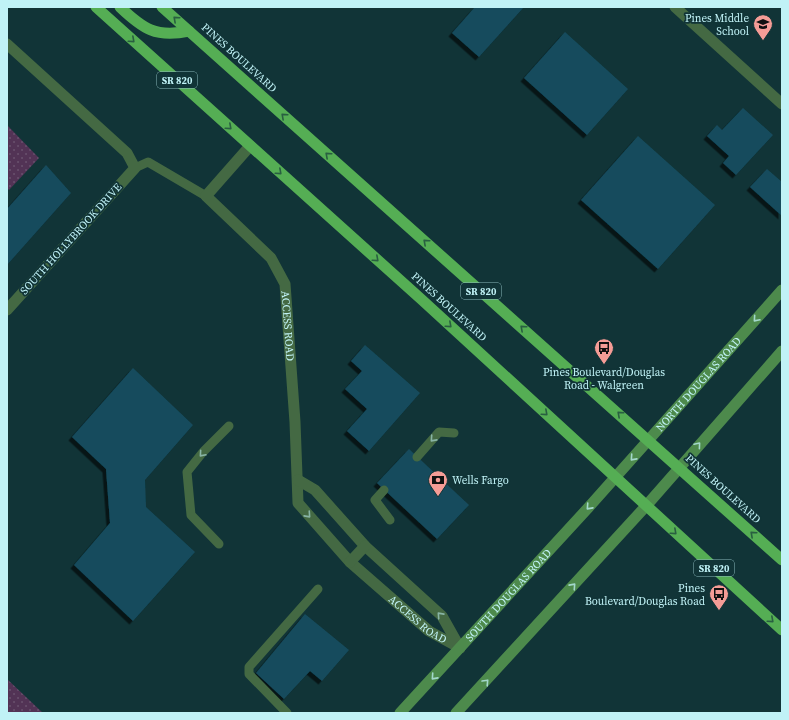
<svg xmlns="http://www.w3.org/2000/svg" width="789" height="720" font-family="'Source Serif 4',serif">
<defs>
<pattern id="grass-dots" width="8" height="8" patternUnits="userSpaceOnUse"><rect width="8" height="8" fill="#523355"/><path d="M2 2h.1M6 6h.1" fill="none" stroke="#69516e" stroke-width="1.8" stroke-linecap="round"/></pattern>
<filter id="shadow"><feDropShadow dx="-3.5" dy="3.5" stdDeviation="0" flood-color="#0009"/></filter>
</defs>
<rect width="100%" height="100%" fill="#113437"/>
<g fill="url(#grass-dots)">
<path d="M7 125 39 158 9 190 7 188Z"/>
<path d="M7 679 43 713H7Z"/>
</g>
<g fill="#154b5d" filter="url(#shadow)">
<path d="M475 7H524L479 57 452 33Z"/>
<path d="M565 32 628 89 587 135 524 78Z"/>
<path d="M743 108 773 135 736 175 723 163 729 156 707 136 717 125 722 130Z"/>
<path d="M638 136 715 205 658 269 581 200Z"/>
<path d="M46 165 71 193 7 265V209Z"/>
<path d="M767 169 782 182V216L750 187Z"/>
<path d="M365 345 420 393 369 451 347 431 367 409 345 389 362 371 351 361Z"/>
<path d="M133 368 193 425 145 480 146 507 195 552 133 621 74 565 110 523 106 469 72 437Z"/>
<path d="M409 449 469 505 437 539 377 483Z"/>
<path d="M305 614 349 650 322 681 310 671 284 699 256 673Z"/>
</g>
<g fill="none" stroke-linecap="round" stroke-linejoin="round">
<g stroke="#446943" stroke-width="9">
<path d="M135 168 148 162 206 196"/>
<path d="M417 457 439 432 454 433"/>
<path d="M384 490 375 500 390 520"/>
<path d="M219 544 191 515 187 472 203 452 229 426"/>
<path d="M287 713 249 674V667L318 589"/>
</g>
<g stroke="#446943" stroke-width="11">
<path d="M675 7 782 104"/>
<path d="M7 44 127 153 135 168 7 310"/>
<path id="s1" d="M250 146 206 196 271 258 285 284 295 422 298 503 350 562 429 631 460 648"/>
<path d="M298 480 315 490 365 546 442 616 460 648"/>
<path d="M350 562 365 546"/>
</g>
<g stroke="#4d8a4c" stroke-width="11">
<path id="s2" d="M400 713 588 508 782 290"/>
<path d="M456 713 646 506 782 351"/>
</g>
<g stroke="#55ae54" stroke-width="11">
<path d="M96 7 421 299 782 630"/>
<path d="M120 7C143 29 156 38 189 31"/>
<path d="M162 7 782 560"/>
</g>
</g>
<defs><path id="oneway-chevron" d="M-2-3.5L2.5 0L-2 3.5" fill="none" stroke-width="1.6" stroke-linecap="round" stroke-linejoin="round"/></defs>
<g stroke="#295f41">
<use href="#oneway-chevron" transform="translate(176 19) rotate(-138)"/>
<use href="#oneway-chevron" transform="translate(132 40) rotate(42)"/>
<use href="#oneway-chevron" transform="translate(284 116) rotate(-138)"/>
<use href="#oneway-chevron" transform="translate(229 127) rotate(42)"/>
<use href="#oneway-chevron" transform="translate(328 155) rotate(-138)"/>
<use href="#oneway-chevron" transform="translate(279 172) rotate(42)"/>
<use href="#oneway-chevron" transform="translate(426 242) rotate(-138)"/>
<use href="#oneway-chevron" transform="translate(376 259) rotate(42)"/>
<use href="#oneway-chevron" transform="translate(449 325) rotate(42)"/>
<use href="#oneway-chevron" transform="translate(523 328) rotate(-138)"/>
<use href="#oneway-chevron" transform="translate(545 413) rotate(42)"/>
<use href="#oneway-chevron" transform="translate(620 414) rotate(-138)"/>
<use href="#oneway-chevron" transform="translate(674 532) rotate(42)"/>
<use href="#oneway-chevron" transform="translate(753 534) rotate(-138)"/>
<use href="#oneway-chevron" transform="translate(771 620) rotate(42)"/>
</g>
<g stroke="#a3d8cc">
<use href="#oneway-chevron" transform="translate(756 319) rotate(131)"/>
<use href="#oneway-chevron" transform="translate(698 445) rotate(-50)"/>
<use href="#oneway-chevron" transform="translate(633 458) rotate(132)"/>
<use href="#oneway-chevron" transform="translate(589 507) rotate(132)"/>
<use href="#oneway-chevron" transform="translate(573 586) rotate(-48)"/>
<use href="#oneway-chevron" transform="translate(434 677) rotate(132)"/>
<use href="#oneway-chevron" transform="translate(486 682) rotate(-47)"/>
</g>
<g stroke="#88b4a5">
<use href="#oneway-chevron" transform="translate(433 439) rotate(132)"/>
<use href="#oneway-chevron" transform="translate(202 454) rotate(131)"/>
<use href="#oneway-chevron" transform="translate(308 515) rotate(48)"/>
<use href="#oneway-chevron" transform="translate(440 615) rotate(-132)"/>
</g>
<defs>
<symbol id="school-pin" viewBox="-11 -11 22 30"><path d="M0 17L-7.5 6A9.5 9.5 0 1 1 7.5 6Z" fill="#f59c96" stroke="#113437"/><path d="M0-5L7-2L0 1L-7-2ZM-4 1L0 2.5L4 1V4Q0 6-4 4Z" fill="#111"/></symbol>
<symbol id="bus-pin" viewBox="-11 -11 22 30"><path d="M0 17L-7.5 6A9.5 9.5 0 1 1 7.5 6Z" fill="#f59c96" stroke="#113437"/><path d="M-5-6H5V4H4V6H2V4H-2V6H-4V4H-5ZM-3.5-4V0h7V-4ZM-3.5 1.2v1.5H-2V1.2ZM2 1.2v1.5H3.5V1.2Z" fill="#111"/></symbol>
<symbol id="bank-pin" viewBox="-11 -11 22 30"><path d="M0 17L-7.5 6A9.5 9.5 0 1 1 7.5 6Z" fill="#f59c96" stroke="#113437"/><path d="M-6-4H6V4H-6ZM0-2.3a2.3 2.3 0 1 0 0 4.6a2.3 2.3 0 1 0 0-4.6Z" fill="#111"/></symbol>
</defs>
<g fill-rule="evenodd">
<use href="#school-pin" x="752" y="13" width="22" height="30"/>
<use href="#bus-pin" x="593" y="337" width="22" height="30"/>
<use href="#bank-pin" x="427" y="469" width="22" height="30"/>
<use href="#bus-pin" x="708" y="583" width="22" height="30"/>
</g>
<g text-anchor="middle" dominant-baseline="central" stroke-width="3.5" stroke-linejoin="round" paint-order="stroke">
<g fill="#113437" stroke="#8cb9bd" stroke-width="1">
<rect x="157" y="72" width="40" height="16" rx="3"/>
<rect x="461" y="283" width="40" height="16" rx="3"/>
<rect x="694" y="560" width="40" height="16" rx="3"/>
</g>
<g font-size="10" font-weight="bold" fill="#c0f2f6">
<text x="177" y="80">SR 820</text>
<text x="481" y="291">SR 820</text>
<text x="714" y="568">SR 820</text>
</g>
<g font-size="11" fill="#c0f2f6" stroke="#113437" text-anchor="end">
<text x="749" y="18">Pines Middle<tspan x="749" dy="13">School</tspan></text>
<text x="604" y="372" text-anchor="middle">Pines Boulevard/Douglas<tspan x="604" dy="13">Road - Walgreen</tspan></text>
<text x="452" y="480" text-anchor="start">Wells Fargo</text>
<text x="705" y="588">Pines<tspan x="705" dy="13">Boulevard/Douglas Road</tspan></text>
</g>
<g font-size="11" fill="#c0f2f6" stroke="#113437">
<text transform="translate(239 58) rotate(42)">PINES BOULEVARD</text>
<text transform="translate(71 239) rotate(-48)">SOUTH HOLLYBROOK DRIVE</text>
<text transform="translate(449 307) rotate(42)">PINES BOULEVARD</text>
<text stroke="none"><textPath href="#s1" startOffset="228">ACCESS ROAD</textPath></text>
<text stroke="none"><textPath href="#s2" startOffset="444">NORTH DOUGLAS ROAD</textPath></text>
<text transform="translate(723 489) rotate(42)">PINES BOULEVARD</text>
<text stroke="none"><textPath href="#s2" startOffset="160">SOUTH DOUGLAS ROAD</textPath></text>
<text stroke="none"><textPath href="#s1" startOffset="573">ACCESS ROAD</textPath></text>
</g>
</g>
<rect width="789" height="720" fill="none" stroke="#c0f2f6" stroke-width="16"/>
</svg>
